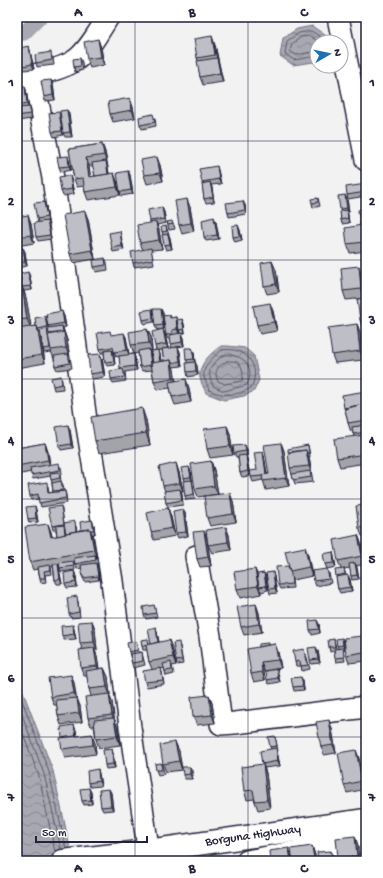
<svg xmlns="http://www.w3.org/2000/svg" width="383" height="878" font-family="'Gochi Hand',sans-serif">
<defs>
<pattern id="water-waves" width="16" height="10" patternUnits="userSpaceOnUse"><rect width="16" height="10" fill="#a8a8b2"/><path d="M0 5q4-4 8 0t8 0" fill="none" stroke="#888892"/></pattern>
</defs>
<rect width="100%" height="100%" fill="#f2f2f3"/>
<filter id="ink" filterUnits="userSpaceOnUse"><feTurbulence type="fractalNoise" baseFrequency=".025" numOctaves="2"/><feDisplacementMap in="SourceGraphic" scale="8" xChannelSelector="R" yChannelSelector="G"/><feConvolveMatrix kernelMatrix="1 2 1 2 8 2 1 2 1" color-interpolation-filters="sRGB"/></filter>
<g filter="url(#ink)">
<g fill="url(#water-waves)" stroke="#727282">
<path d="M312 26 325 35 326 42H317V59L314 62 293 65 280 56 283 38 297 29Z"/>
<path d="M221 346H228L245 348 254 356 259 380 254 391 244 396 224 400 206 393C204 388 201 383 200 378 198 364 211 353 221 346Z"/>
<path d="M17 676 53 771 73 861H17Z"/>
</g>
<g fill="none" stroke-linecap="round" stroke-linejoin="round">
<g stroke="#58586b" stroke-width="1">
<path d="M317 44 316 40 310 36 301 37 292 44 290 51 296 55 317 51"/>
<path d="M317 56 294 60 285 54 287 41 299 33 311 31 321 37 322 42"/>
<path d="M222 350C246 346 262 366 251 388 237 396 223 397 209 390 208 386 205 381 204 377 202 366 214 356 222 350Z"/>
<path d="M224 355C243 353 256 367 247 385L224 391 213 386C206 370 210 365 224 355Z"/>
<path d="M227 361C230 361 234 361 237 362 243 365 244 376 242 381L225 384 218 381C213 371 218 366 227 361Z"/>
<path d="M17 687 49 772 66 849"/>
<path d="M17 701 44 774 61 849"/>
<path d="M17 718 39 776 55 852"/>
</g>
<path stroke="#a8a8b2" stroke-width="15" d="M17 34 24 33 40 17"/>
<defs>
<g id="minor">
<path d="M338 17 366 160"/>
<path d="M17 79C33 75 61 70 74 61 88 52 99 31 108 17"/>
<path d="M17 80 28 84 37 97 53 178 86 420 112 581 130 727 150 861"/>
<path d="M196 556 210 636 221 724 235 723 366 707"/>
<path d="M247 861 318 847 366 841"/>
</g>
<path id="major" d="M63 861 148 851 366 820"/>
</defs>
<use href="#minor" stroke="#22223b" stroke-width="24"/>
<use href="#major" stroke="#22223b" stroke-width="25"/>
<use href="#minor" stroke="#fff" stroke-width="21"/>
<use href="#major" stroke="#fff" stroke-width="22"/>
</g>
<g fill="#a3a3aa" stroke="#22223b" fill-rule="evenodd">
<path d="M98 39 101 48 104 65 90 68 87 59Z"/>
<path d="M215 45 223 82 203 85 200 77 198 61 197 58Z"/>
<path d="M29 46 30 51 34 69 24 70 23 66Z"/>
<path d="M17 49 20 53 22 67 17 68Z"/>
<path d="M53 57 54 65 37 67 36 63Z"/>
<path d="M80 58 82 62 83 70 75 72 74 67Z"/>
<path d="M51 80 53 84 55 100 45 101 44 97Z"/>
<path d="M25 86 26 90 29 107 31 111 32 119 17 121V87Z"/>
<path d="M133 107 135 118 113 122 110 114Z"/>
<path d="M67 110 69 114 72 137H65L63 133Z"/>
<path d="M60 116 63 135 54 137 52 132Z"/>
<path d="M155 118 156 126 142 129 140 125Z"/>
<path d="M102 144 105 152 109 173 117 181 120 195 88 200 85 192 84 186 77 187 74 179 69 149ZM89 166H93L95 176 90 177Z"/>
<path d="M69 160 71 170 61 172 59 167Z"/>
<path d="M160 165 163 181 147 184 144 175Z"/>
<path d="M218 170 221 184 211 185 214 202 206 203 204 199 202 182Z"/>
<path d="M128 171 130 175 133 194 121 196 120 192Z"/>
<path d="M71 179 74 194 63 196 61 191Z"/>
<path d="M366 184V196L348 199 347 195Z"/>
<path d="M318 198 320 206 313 208 312 203Z"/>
<path d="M347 199 349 212 347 213 349 223 342 224 341 220 340 209Z"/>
<path d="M245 205 246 214 229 217 228 213Z"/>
<path d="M46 206 48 222 49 225 51 239 38 241 36 237 38 222 37 219Z"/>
<path d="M190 207 194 231 182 234 179 225Z"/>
<path d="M366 208V236L365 229H364L365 234 366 240V251L350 253 347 244 360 225Z"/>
<path d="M164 212 166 223 157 225 159 230 162 249 151 250 154 264 134 267 133 263 143 250 140 243 150 223V221Z"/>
<path d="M17 217 31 224 34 243 17 246Z"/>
<path d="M88 219 95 259 73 263 70 254Z"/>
<path d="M167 222 174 225 175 229 169 230Z"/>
<path d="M216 222 219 239 206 241 204 237Z"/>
<path d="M166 226 170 238 172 249 166 250 164 245 163 235 162 232Z"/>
<path d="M240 230 242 240 235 242 233 237Z"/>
<path d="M121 236 124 250 113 252 112 248Z"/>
<path d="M23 248 25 252 27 266 17 268V249Z"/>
<path d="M105 258 107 262 108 270 96 272 94 267Z"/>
<path d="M17 270 20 278 22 286 28 272 30 277 32 290 24 291 26 298 31 327 36 326 45 316 48 328H49L48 326 64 316 66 327 63 328 67 340 72 368 57 370 55 366 54 359 51 351V352L44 353 43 349 45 363 17 368Z"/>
<path d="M276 270 279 292 267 294 264 286Z"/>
<path d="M362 274 365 298 346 300 343 291Z"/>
<path d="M366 298V328L363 329 360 320Z"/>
<path d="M152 309 153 314 154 322 144 324 143 320Z"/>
<path d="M273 311 277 331 260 334 257 325Z"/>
<path d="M163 313 164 329 157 330 155 326Z"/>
<path d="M170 315 171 318 176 317 177 321 179 333H180L179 330 182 319 184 324 185 333 181 334 183 338 184 346 176 347H178L180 352 182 366 173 367 176 381 189 388 191 402 175 405 172 397 170 388 157 390 154 381 152 370 142 371 140 367 138 353 134 354 131 345 147 329 151 337 152 351 156 350 155 346 165 334 168 348 163 349 172 348 171 344 170 339H168L166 335ZM158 350H162L164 361 161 362 160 354ZM150 351H151L153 363H152Z"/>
<path d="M357 324 360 332 363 360 335 363 332 355Z"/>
<path d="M112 335 126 337 129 354H134L135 358 137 370 125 372 126 381 113 383 111 379 121 369 119 356 116 357 114 351H113L115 365 107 366 105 362 104 353H101L100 349Z"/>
<path d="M194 352 195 362 197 366 198 375 188 377 187 372 188 363 186 360Z"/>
<path d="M102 358 105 377 92 379 90 374Z"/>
<path d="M61 376 62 381 63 389 54 390 53 386Z"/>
<path d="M366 392V437H365L366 440V463L340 467 337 458 354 436 352 431 351 432 348 423 346 413 344 408Z"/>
<path d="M146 420 150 445 99 453 95 441Z"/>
<path d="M227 426 230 434 233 455 210 458 207 449Z"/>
<path d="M70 430 73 448 61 450 59 446Z"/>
<path d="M45 443 48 452 50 465 61 467 62 474 60 475 61 481 63 485 64 491H65L66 495 67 503 41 507 39 499 31 500 30 496 48 486 49 493 53 492 51 476 33 479 31 472 17 475V448Z"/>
<path d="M281 443 284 451 289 486 266 490 263 480 253 482 251 477 257 470 264 456 267 474H269Z"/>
<path d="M308 445 309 450 310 457H309L313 482 295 484 290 468Z"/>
<path d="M247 449V456H246L247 459 250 476 242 477 240 473 238 457H236L234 453Z"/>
<path d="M211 461 214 470 218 494 198 497 195 489Z"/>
<path d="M179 472 183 491 181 492 183 505 168 507 166 503 165 491 163 486Z"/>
<path d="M191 472 195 499 186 500 185 496 184 481 183 478Z"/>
<path d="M233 501 236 522 210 526 207 518Z"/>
<path d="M366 505V535L362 536 359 528Z"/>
<path d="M35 506 36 510 38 522 29 523 28 519Z"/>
<path d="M61 506 62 510 64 523 76 526 77 531 81 530 92 520 94 525 95 534H92L97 558 98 565H97L99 580 85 582 83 578 82 568 77 569 75 562 74 563 75 570 61 572 59 565H58L62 584H57L55 580 53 566 51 567 52 574 45 575 46 582 41 583 40 578 38 569 33 570 30 562 48 524 51 532 52 537 57 536 56 530H53L52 526Z"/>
<path d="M168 508 171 517 175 536 154 540 151 532Z"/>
<path d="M185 513 188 536 178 538 176 533Z"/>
<path d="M226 527 229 535 231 550 212 553 208 545Z"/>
<path d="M204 531 207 539 211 566 200 567 197 559Z"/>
<path d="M358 535 361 543 365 564 356 566 359 579 352 580 351 576 350 568 344 569 346 575 350 579 352 591 340 593 338 589 336 576 341 569 338 561Z"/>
<path d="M333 552 336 567 327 569 325 564Z"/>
<path d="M308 555 312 576 293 580 292 579 293 588 280 589 278 585 288 566Z"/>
<path d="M255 569 257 575 264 573 266 577 268 590 261 592 260 590 261 594 240 598 237 589Z"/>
<path d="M74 571 76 576 77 587 67 588 65 584Z"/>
<path d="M273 572 274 577 277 593 270 594 269 589Z"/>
<path d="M329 573 331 583 316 586 314 581Z"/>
<path d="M78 601 80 617 71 618 69 614Z"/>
<path d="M256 604 259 613 262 632 244 635 241 627Z"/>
<path d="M154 605 157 617 146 619 144 615Z"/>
<path d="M92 621 95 629 97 650H95L97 656 99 669 104 668 108 677 110 695H109L112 702 114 718 117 726 120 745 99 748 96 739 94 726H91L88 718 91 696 89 689 87 676H84L81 668 82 649 80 643Z"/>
<path d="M319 624 320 633 312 635 310 630Z"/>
<path d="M74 629 76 639 64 640 62 636Z"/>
<path d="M157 632 159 642 172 648 176 665 172 666 174 674 166 676 164 668 161 669 162 672 164 684 147 687 145 682 152 669 149 662 147 650H143L142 646 151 644Z"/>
<path d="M342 638 344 642V650H343L345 661 336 662 335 658 334 651 330 652 329 647 334 639 336 649 338 648 337 646Z"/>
<path d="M136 641 139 653 142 652 143 657 145 665 133 668 129 652Z"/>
<path d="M275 644 278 652 281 668 264 671 265 680 254 682 251 674 269 645Z"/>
<path d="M365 644 366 661 349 663 346 655Z"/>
<path d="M180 646 183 664 177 665 176 661Z"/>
<path d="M318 651 320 663 311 664 310 660Z"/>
<path d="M306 654 310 669 302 671 301 666H296L295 662Z"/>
<path d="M277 669 278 674 280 682 269 684 267 680Z"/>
<path d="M71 675 74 683 76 698 80 706 82 722 61 725 58 716 57 705H54L51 697Z"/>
<path d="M303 681 304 690 294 691 293 687Z"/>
<path d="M209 695 212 703 215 723 197 725 193 717Z"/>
<path d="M329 720 332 729 336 753 324 755 321 747Z"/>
<path d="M76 730 77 736 95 743 96 754 65 758 62 749V738Z"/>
<path d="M276 740 278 751H277L280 766 264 768 266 773 270 808 258 810 254 799 247 800 244 791 262 764 271 749 270 747Z"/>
<path d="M175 742 179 751 182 770 166 772 163 764Z"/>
<path d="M113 753 115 768 106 769 105 765Z"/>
<path d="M359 758 366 789 347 793 344 785Z"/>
<path d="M161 763 163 768 164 774 158 775 156 770Z"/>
<path d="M190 767 192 771V779H185L183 775Z"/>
<path d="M98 769 99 774 101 786 90 787 88 783Z"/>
<path d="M109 789 111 793 113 810 103 811 101 807Z"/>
<path d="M91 792 92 804 84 805 82 801Z"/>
<path d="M358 845 359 861H339L338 858Z"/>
<path d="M312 846 315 855 316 861H293Z"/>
</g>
<g fill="#85858b" stroke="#22223b">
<path d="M212 36 215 45 223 82 220 73Z"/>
<path d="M98 39 101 48 104 65 101 57Z"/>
<path d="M29 46 30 51 34 69 32 64Z"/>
<path d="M18 49 20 53 22 67 21 63Z"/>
<path d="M51 80 53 84 55 100 53 95Z"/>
<path d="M25 86 26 90 29 109 27 104Z"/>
<path d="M130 98 133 107 135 118 132 110Z"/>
<path d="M30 107 31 111 32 119 30 114Z"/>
<path d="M67 110 69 114 72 137 70 132Z"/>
<path d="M102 144 105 152 110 180 109 175 107 163 104 155Z"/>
<path d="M68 156 69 160 71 170 69 166Z"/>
<path d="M157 157 160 165 163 181 160 173Z"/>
<path d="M86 158 89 166 92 185 89 177Z"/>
<path d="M217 166 218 170 221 184 219 179Z"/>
<path d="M128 171 130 175 133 194 131 190Z"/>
<path d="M114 173 117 181 120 195 117 187Z"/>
<path d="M70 175 71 179 74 194 72 189Z"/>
<path d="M210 182 212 187 214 202Z"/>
<path d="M345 195 347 199 349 212 347 208Z"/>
<path d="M187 199 190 207 194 231 191 223Z"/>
<path d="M243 201 245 205 246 214 245 210Z"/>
<path d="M44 202 46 206 48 222Z"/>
<path d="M162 207 164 212 166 223 164 219Z"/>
<path d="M347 210 348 214 349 223 348 218Z"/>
<path d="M85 211 88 219 95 259 92 250Z"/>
<path d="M28 215 31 224 34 243 31 235Z"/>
<path d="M214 217 216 222 219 239 217 235Z"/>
<path d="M47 221 49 225 51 239 50 235Z"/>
<path d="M156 222 159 230 162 249 159 240Z"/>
<path d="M238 225 240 230 242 240 240 236Z"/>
<path d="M362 225 365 234 366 246 364 242Z"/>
<path d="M120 231 121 236 124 250 122 246Z"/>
<path d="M168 234 170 238 172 249 170 244Z"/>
<path d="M23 248 25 252 27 266 25 262Z"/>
<path d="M272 261 276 270 279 292 276 284Z"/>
<path d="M359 266 362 274 365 298 361 289Z"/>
<path d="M17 270 20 278 22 291 19 283Z"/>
<path d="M28 272 30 277 32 290 31 286Z"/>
<path d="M22 286 26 298 32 331 27 319Z"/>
<path d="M270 303 273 311 277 331 274 322Z"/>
<path d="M161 309 163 313 164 329 163 325Z"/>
<path d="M62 311 64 316 66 327 64 323Z"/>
<path d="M176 317 177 321 179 333 177 329Z"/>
<path d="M182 319 184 324 185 333 184 329Z"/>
<path d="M357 324 360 332 363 360 360 351Z"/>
<path d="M37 326 40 334 45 363 42 355Z"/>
<path d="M62 326 67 340 69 356 66 348Z"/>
<path d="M147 329 151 337 152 351 149 343Z"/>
<path d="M163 329 165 334 168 348 166 344Z"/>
<path d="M124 333 126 337 129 354 127 350Z"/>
<path d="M181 333 183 338 184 346 182 342Z"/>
<path d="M178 347 180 352 182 366 180 361Z"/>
<path d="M192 348 194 352 195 363 194 359Z"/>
<path d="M149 349 150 353 153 369 151 365Z"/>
<path d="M112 350 114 354 115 365 114 361Z"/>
<path d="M158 350 160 354 162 368 160 363Z"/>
<path d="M100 354 102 358 105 377 103 372Z"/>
<path d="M134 354 135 358 137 370 135 366Z"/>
<path d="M171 360 174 369 177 387 173 378Z"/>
<path d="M195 362 197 366 198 375 196 371Z"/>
<path d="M186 379 189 388 191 402 188 394Z"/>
<path d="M142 408 146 420 150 445 146 433Z"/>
<path d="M68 425 70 430 73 448 71 444Z"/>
<path d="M227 426 230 434 233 455 230 446Z"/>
<path d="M45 443 48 452 51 469 48 460Z"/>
<path d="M281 443 284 451 289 486 286 478Z"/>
<path d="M245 445 247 449V456L246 451Z"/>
<path d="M306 450 309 458 312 474 309 466Z"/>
<path d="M263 452 264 456 268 479 266 475Z"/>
<path d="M246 455 247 459 250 476 248 471Z"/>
<path d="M211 461 214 470 218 494 214 486Z"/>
<path d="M176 463 179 472 183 491 180 483Z"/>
<path d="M189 467 191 472 192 481 191 477Z"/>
<path d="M180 489 182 493 183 505 182 500Z"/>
<path d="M230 493 233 501 236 522 233 514Z"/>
<path d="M35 506 36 510 38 522 36 518Z"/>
<path d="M168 508 171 517 175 536 172 528Z"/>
<path d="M183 509 185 513 188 536 186 532Z"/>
<path d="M92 520 94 525 95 534 94 530Z"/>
<path d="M48 524 51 532 54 545 51 537Z"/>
<path d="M226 527 229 535 231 550 228 542Z"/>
<path d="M90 529 93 537 97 558 94 550Z"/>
<path d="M204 531 207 539 211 566 208 557Z"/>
<path d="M358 535 361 543 365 564 362 556Z"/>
<path d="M305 547 308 555 312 576 309 567Z"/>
<path d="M333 552 336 567 334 563Z"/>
<path d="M96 563 98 567 99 580 98 576Z"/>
<path d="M355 563 357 567 359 579 357 575Z"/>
<path d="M58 564 59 568 62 584 60 579Z"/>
<path d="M255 569 258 577 259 587 261 594 258 586Z"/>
<path d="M74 571 76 576 77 587 76 582Z"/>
<path d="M273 572 274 577 277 593 275 588Z"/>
<path d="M264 573 266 577 268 590 266 586Z"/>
<path d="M348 575 350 579 352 591 350 587Z"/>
<path d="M256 604 259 613 262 632 259 624Z"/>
<path d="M317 620 319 624 320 633 319 629Z"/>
<path d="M92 621 95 629 97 650 94 642Z"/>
<path d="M73 625 74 629 76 639 74 634Z"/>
<path d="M156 627 157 632 160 648 158 643Z"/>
<path d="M362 636 365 644 366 657 364 652Z"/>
<path d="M342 638 344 642V650L343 645Z"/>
<path d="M169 640 172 648 176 665 173 657Z"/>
<path d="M275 644 278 652 281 668 278 660Z"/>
<path d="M316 647 318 651 320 663 318 659Z"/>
<path d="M94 648 97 656 100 674 97 666Z"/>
<path d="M261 662 264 671 265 680 262 672Z"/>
<path d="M104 668 108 677 110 695 107 687Z"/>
<path d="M277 669 278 674 280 682 278 678Z"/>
<path d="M71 675 74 683 77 702 74 693Z"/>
<path d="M301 677 303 681 304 690 303 686Z"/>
<path d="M109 694 112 702 115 723 112 715Z"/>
<path d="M209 695 212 703 215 723 212 715Z"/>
<path d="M77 698 80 706 82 722 79 713Z"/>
<path d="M114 718 117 726 120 745 117 736Z"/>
<path d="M329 720 332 729 336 753 333 745Z"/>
<path d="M74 725 76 730 78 744 76 739Z"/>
<path d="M92 734 95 743 96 754 93 745Z"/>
<path d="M175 742 179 751 182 770 179 761Z"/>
<path d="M276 748 277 752 280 766 278 761Z"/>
<path d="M112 749 113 753 115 768 113 764Z"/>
<path d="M356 750 359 758 366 789 362 781Z"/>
<path d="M263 764 266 773 270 808 267 800Z"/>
<path d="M190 767 192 771V779L190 774Z"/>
<path d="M98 769 99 774 101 786 99 781Z"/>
<path d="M89 788 91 792 92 804 91 800Z"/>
<path d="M109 789 111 793 113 810 111 806Z"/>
<path d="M355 836 358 845 359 861 357 856Z"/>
<path d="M312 846 315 855 316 861H315L314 859Z"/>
<path d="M289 848 292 857V861H291Z"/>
<path d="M331 851 333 855V861H332Z"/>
</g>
<g fill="#bebec6" stroke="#22223b">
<path d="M212 36 215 55 197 58 194 39Z"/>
<path d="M98 39 101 57 87 59 84 42Z"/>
<path d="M29 46 32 64 23 66 19 48Z"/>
<path d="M17 49H18L21 63H17Z"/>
<path d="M51 52 52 60 36 63 35 55Z"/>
<path d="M80 58 81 66 74 67 73 59Z"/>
<path d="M217 58 220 73 200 77 197 61Z"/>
<path d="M51 80 53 95 44 97 41 81Z"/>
<path d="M25 86 27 104 17 106V87Z"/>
<path d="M130 98 132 110 110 114 108 102Z"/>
<path d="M30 107V114L17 116V108Z"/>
<path d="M67 110 70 132 63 133 60 111Z"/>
<path d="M59 112 62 131 52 132 49 113Z"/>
<path d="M153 114 155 122 140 125 139 117Z"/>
<path d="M102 144 104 155 86 158 89 177 114 173 117 187 85 192 83 178 74 179 69 149Z"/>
<path d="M68 156 69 166 59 167 57 157Z"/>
<path d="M157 157 160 173 144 175 141 160Z"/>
<path d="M106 161 108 174 95 176 92 163Z"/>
<path d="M217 166 219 179 202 182 199 169Z"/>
<path d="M128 171 131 190 120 192 117 173Z"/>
<path d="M70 175 72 189 61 191 59 177Z"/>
<path d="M210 182 213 197 204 199 202 184Z"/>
<path d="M366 184V192L347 195 346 187Z"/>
<path d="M345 195 347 208 340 209 338 196Z"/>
<path d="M318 198V202L312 203 311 199Z"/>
<path d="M187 199 191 223 179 225 175 201Z"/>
<path d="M243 201 245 210 228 213 226 203Z"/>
<path d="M44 202 47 217 37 219 34 203Z"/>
<path d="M162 207 164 219 150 221 148 210Z"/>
<path d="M366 208V224L360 225 358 210Z"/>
<path d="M347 210 348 218 341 220 340 211Z"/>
<path d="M85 211 92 250 70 254 63 215Z"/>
<path d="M28 215 31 235 17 237V217Z"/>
<path d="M214 217 217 235 204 237 202 220Z"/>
<path d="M47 221 50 235 36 237 34 223Z"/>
<path d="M172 221 173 224 168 225 167 222Z"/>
<path d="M156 222 159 240 140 243 137 225Z"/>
<path d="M238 225 240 236 233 237 232 226Z"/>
<path d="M362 225 364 242 347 244 345 228Z"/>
<path d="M166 226 167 231 162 232 161 227Z"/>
<path d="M364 226H366V236Z"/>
<path d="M120 231 122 246 112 248 109 233Z"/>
<path d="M168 234 170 244 164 245 162 235Z"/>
<path d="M23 248 25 262 17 263V249Z"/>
<path d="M151 248 153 259 133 263 131 252Z"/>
<path d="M105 258 106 265 94 267 93 260Z"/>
<path d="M272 261 276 284 264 286 261 263Z"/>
<path d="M359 266 361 289 343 291 341 268Z"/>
<path d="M17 270 19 283H17Z"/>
<path d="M28 272 31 286 22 287 20 274Z"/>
<path d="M22 286 27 319 17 320V287Z"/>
<path d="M366 298V319L360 320 357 299Z"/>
<path d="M270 303 274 322 257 325 253 306Z"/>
<path d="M152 309 153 318 143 320 141 311Z"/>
<path d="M153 309H161L163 325 155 326Z"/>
<path d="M62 311 64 323 48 326 46 314Z"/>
<path d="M170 315V318L176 317 177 329 172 330V334L166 335 163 316Z"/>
<path d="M45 316 47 327 38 329 37 326H36L35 318Z"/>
<path d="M182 319 184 329 179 330 177 320Z"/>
<path d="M357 324 360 351 332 355 328 328Z"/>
<path d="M37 326 42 355 17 359V329Z"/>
<path d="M62 326 63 332 49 334 48 328Z"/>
<path d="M47 329 50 348 43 349 40 331Z"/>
<path d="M147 329 149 343 131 345 129 332Z"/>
<path d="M163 329 166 344 155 346 152 332Z"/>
<path d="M110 331 111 335 124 333 127 350 114 352 113 347 100 349 97 333Z"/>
<path d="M64 332 66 348 51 350 48 335Z"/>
<path d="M181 333 182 342 171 344 170 335Z"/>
<path d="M363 339H366V353Z"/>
<path d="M178 347 180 361 172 363 171 360 164 361 162 349Z"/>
<path d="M185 348H192L194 359 186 360Z"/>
<path d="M149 349 151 365 140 367 138 351Z"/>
<path d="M112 350 114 361 105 362 104 351Z"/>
<path d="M158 350 160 362 153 363 151 351Z"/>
<path d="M68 354 70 363 55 366 54 356Z"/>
<path d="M100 354 103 372 90 374 88 355Z"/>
<path d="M134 354 135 366 120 368 119 356Z"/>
<path d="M171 360 173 378 154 381 151 363Z"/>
<path d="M195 362 196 371 187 372 186 363Z"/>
<path d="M123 369 125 377 111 379 110 371Z"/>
<path d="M61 376 62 384 53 386 51 378Z"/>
<path d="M186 379 188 394 172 397 169 382Z"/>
<path d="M366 391V420L348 423 345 409 359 405 344 408 342 395Z"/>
<path d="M142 408 146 433 95 441 91 417Z"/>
<path d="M68 425 71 444 59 446 56 427Z"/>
<path d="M366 425V432L353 434 352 427Z"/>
<path d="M227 426 230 446 207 449 204 429Z"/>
<path d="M364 435 366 446V454L337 458 334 439Z"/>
<path d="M45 443 48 460 17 466V448Z"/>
<path d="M281 443 286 478 263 481 262 475 269 474 264 445Z"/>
<path d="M245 445 246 451 234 453 233 446Z"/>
<path d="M308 445 309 453H307L306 450 288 452V449Z"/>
<path d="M306 450 309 466 290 468 288 453Z"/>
<path d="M263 452 266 474 262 475V476L251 477 250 471 257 470 254 453Z"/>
<path d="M246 455 248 471 240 473 238 456Z"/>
<path d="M211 461 214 486 195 489 191 464Z"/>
<path d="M59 463 60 470 31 475 30 468Z"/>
<path d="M176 463 180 483 163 486 159 467Z"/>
<path d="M189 467 191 477 183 478 181 468Z"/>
<path d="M310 471 311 477 293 480 292 474Z"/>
<path d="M59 472 60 478 51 480 50 473Z"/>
<path d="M192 480 194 494 185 496 183 481Z"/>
<path d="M61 481 63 490 53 491 52 483Z"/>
<path d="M47 482 48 493 65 491 66 498 39 503 38 494 30 496 28 485Z"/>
<path d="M180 489 182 500 166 503 164 491Z"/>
<path d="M230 493 233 514 207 518 204 496Z"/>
<path d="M366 505V527L359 528 356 506Z"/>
<path d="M35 506 36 518 28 519 26 507Z"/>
<path d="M61 506 64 524 52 526 48 508Z"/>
<path d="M168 508 172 528 151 532 147 513Z"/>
<path d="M183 509 186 532 176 533 173 511Z"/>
<path d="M92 520 94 530H90V529L81 530 80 522Z"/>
<path d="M75 521 76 531 66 533V534L64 523Z"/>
<path d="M48 524 51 537 66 534V533L90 529 94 550 30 562 25 527Z"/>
<path d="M64 525 65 534 57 536 56 526Z"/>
<path d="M226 527 228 542 208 545 206 530Z"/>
<path d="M204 531 208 557 197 559 193 532Z"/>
<path d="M358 535 362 556 338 561 334 540Z"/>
<path d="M305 547 309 567 290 571 285 551Z"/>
<path d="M333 552 334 563 325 564 323 554Z"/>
<path d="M95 555 96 560 75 564 74 558Z"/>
<path d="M73 561 74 566 60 568 59 563Z"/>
<path d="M96 563 98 576 83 578 81 565Z"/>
<path d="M355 563 357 575 351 576 349 564Z"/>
<path d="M53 564H58L60 579 55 580Z"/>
<path d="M50 565 51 570 44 571 45 578H40L38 567Z"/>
<path d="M288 566 291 574 292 584 278 585 276 567Z"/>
<path d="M255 569 258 586 237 589 234 572Z"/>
<path d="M327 569 329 579 314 581 312 571Z"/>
<path d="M344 569 345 574 336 576 335 570Z"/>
<path d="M74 571 76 582 65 584 64 573Z"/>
<path d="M273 572 275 588 269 589 266 573Z"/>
<path d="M264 573 266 586 259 587 257 574Z"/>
<path d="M348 575 350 587 338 589 336 577Z"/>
<path d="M77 596 79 612 69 614 67 598Z"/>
<path d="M256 604 259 624 241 627 237 607Z"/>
<path d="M154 605 156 613 144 615 143 607Z"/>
<path d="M317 620 319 629 310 630 309 621Z"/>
<path d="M92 621 94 642 80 643 78 622Z"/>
<path d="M73 625 74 634 62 636 61 626Z"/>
<path d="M156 627 158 642 151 644 148 629Z"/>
<path d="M362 636 364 652 346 655 344 638Z"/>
<path d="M342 638 343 645 337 646 336 639Z"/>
<path d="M148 639 149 645 142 646 141 640Z"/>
<path d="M334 639 335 647H329L328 640Z"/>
<path d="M169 640 173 657 149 662 146 645Z"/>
<path d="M136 641 138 650 129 652 127 643Z"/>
<path d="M179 642 182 660 176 661 173 643Z"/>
<path d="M268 643V645L259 647V644Z"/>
<path d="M275 644 278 660 261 662 262 672 251 674 247 649Z"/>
<path d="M316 647 318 659 310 660 308 648Z"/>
<path d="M94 648 97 666 81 668 79 650Z"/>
<path d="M343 648 344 657 335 658 334 649Z"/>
<path d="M304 649 308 665 301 666 300 661 295 662 293 651Z"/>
<path d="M142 652 143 661 132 663 130 654Z"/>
<path d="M171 662 172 670 165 671 163 664Z"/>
<path d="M104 668 107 687 89 689 86 671Z"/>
<path d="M161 668 163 680 145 682 143 671Z"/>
<path d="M277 669 278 678 267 680 266 671Z"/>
<path d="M71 675 74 693 51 697 48 678Z"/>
<path d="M301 677 303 686 293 687 291 678Z"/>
<path d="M109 694 112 715 88 718 85 697Z"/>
<path d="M209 695 212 715 193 717 191 697Z"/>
<path d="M77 698 79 713 58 716 56 700Z"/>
<path d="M114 718 117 736 96 739 94 720Z"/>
<path d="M329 720 333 745 321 747 316 722Z"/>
<path d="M74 725 76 736 62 738 61 727Z"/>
<path d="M92 734 93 745 62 749 60 738Z"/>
<path d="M275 736 277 746 270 747 268 737Z"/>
<path d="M175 742 179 761 163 764 160 745Z"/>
<path d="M276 748 278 761 262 764 260 751Z"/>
<path d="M112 749 113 764 105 765 103 750Z"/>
<path d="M356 750 362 781 344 785 338 753Z"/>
<path d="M161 763 162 770H156L155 764Z"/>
<path d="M263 764 267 800 255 801 253 790 244 791 241 767Z"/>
<path d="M182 767H190V774L183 775Z"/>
<path d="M98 769 99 781 88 783 87 771Z"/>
<path d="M89 788 91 800 82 801 80 789Z"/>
<path d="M109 789 111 806 101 807 99 790Z"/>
<path d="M355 836 357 856 338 858 336 838Z"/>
<path d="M312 846 314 859 304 861H293L291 849Z"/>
<path d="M289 848 291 861H270L269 851Z"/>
<path d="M331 851 332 861H318L317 852Z"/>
</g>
</g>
<path fill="none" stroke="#22223b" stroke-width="1" stroke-opacity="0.55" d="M135 17V861M248 17V861M17 141H366M17 260H366M17 379H366M17 499H366M17 618H366M17 737H366"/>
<g text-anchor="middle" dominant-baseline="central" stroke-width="3" stroke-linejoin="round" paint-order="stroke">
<g font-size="13" fill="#22223b" stroke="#fff">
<text transform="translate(253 836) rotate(-8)">Borguna Highway</text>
</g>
</g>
<rect width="383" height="878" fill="none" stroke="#fff" stroke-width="44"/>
<g transform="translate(329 54) rotate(81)"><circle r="19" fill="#ffffff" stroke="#a7a7b1"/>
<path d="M0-3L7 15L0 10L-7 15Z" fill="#1f6fb2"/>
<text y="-6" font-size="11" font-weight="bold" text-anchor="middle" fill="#22223b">N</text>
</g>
<path d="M36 836v6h111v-6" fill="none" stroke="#22223b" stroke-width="2"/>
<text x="42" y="836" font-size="12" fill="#22223b" stroke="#ffffff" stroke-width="3" paint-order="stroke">50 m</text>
<rect x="22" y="22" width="339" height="834" fill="none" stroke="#22223b" stroke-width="1.5"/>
<g font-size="13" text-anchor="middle" font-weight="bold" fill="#22223b">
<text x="78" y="16">A</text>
<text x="192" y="16">B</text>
<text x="304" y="16">C</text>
<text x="11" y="86">1</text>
<text x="372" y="86">1</text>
<text x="11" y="205">2</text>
<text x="372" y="205">2</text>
<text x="11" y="324">3</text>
<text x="372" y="324">3</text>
<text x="11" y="444">4</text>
<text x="372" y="444">4</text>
<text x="11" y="563">5</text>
<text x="372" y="563">5</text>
<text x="11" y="682">6</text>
<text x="372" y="682">6</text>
<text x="11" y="801">7</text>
<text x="372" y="801">7</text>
<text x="78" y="872">A</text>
<text x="192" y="872">B</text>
<text x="304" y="872">C</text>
</g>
</svg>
